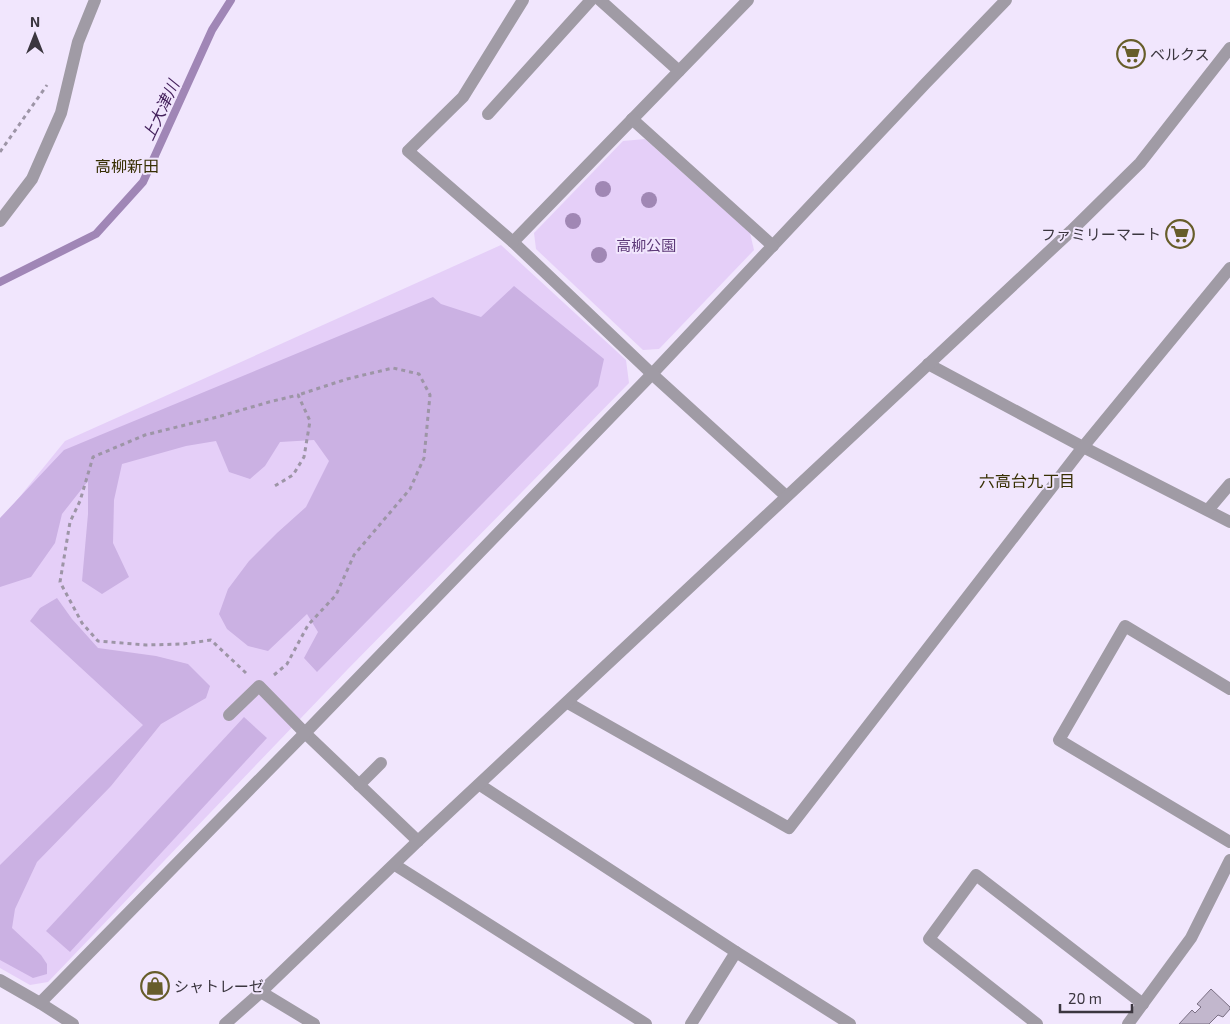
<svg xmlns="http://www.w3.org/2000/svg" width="1230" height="1024" font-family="'Exo 2','Noto Sans JP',sans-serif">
<rect width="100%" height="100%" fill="#f1e6fd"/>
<g fill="#e5cff8">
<path d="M645 139 750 233 754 250 659 349 643 350 536 249 534 233 623 141Z"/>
<path d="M501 245 626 360 629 383 347 670 48 982 30 985 0 968V521L65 441Z"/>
</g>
<g fill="#cbb1e3">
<path d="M514 286 604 359 598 386 317 672 304 658 318 632 307 614 268 651 248 646 227 629 219 614 228 589 249 561 277 533 306 507 329 461 314 440 280 442 265 466 250 479 229 472 216 441 186 446 122 464 114 500 113 543 129 577 102 594 82 581 88 514V481L62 514 55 543 31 577 0 587V518L64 450 433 297 441 304 481 317Z"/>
<path d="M57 598 72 619 98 648 156 656 188 664 210 686 206 698 161 724 111 786 37 862 15 909 12 928 41 955 47 964V974L33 978 0 960V865L143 725 30 621 40 608Z"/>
<path d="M244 717 267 738 70 952 46 931Z"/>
</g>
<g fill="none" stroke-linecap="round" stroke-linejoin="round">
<path stroke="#a086b6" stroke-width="8" d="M0 282 96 234 143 182 212 30 231 0"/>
</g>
<path fill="#c2b7cd" stroke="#7b7084" d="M1211 989 1230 1007V1009L1223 1017 1218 1015 1209 1024H1179L1192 1010 1195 1013 1201 1007 1197 1004Z"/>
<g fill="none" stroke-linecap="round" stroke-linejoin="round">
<g stroke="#9d95a6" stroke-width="3" stroke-dasharray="4 4" stroke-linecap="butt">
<path d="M0 152 47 85"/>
<path d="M246 673 211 640 183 644 146 645 98 641 82 623 60 582 70 522 80 501 93 457 145 435 221 416 269 402 298 395 310 421 304 457 293 475 273 487"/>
<path d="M274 675 287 664 308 625 336 595 354 555 410 489 424 458 430 395 419 374 393 368 347 379 298 395"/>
</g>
<g stroke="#a09ba5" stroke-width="12">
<path d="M600 0 679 71"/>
<path d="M488 114 591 0"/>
<path d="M229 715 259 686 305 733"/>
<path d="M359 785 381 763"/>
<path d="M1037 1024 929 939 976 875 1143 1004"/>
</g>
<g stroke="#a09ba5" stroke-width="12">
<path d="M748 0 513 242 652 374 925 84 1006 0"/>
<path d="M632 119 773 246"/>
<path d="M0 221 32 179 61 113 78 42 95 0"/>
<path d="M513 242 408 151 463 97 523 0"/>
<path d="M928 364 1083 447 1230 522"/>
<path d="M1208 510 1230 484"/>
<path d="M1230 689 1125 626 1059 740 1230 842"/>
<path d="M568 703 789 828 1083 447 1230 268"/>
<path d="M480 785 736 952 850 1024"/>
<path d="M418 841 305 733 652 374 786 496"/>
<path d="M395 865 646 1024"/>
<path d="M0 980 40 1003 73 1024"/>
<path d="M261 992 314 1024"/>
<path d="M40 1003 305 733"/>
<path d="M691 1024 736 952"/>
<path d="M1128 1024 1191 938 1230 860"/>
</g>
<path stroke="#a09ba5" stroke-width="12" d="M225 1024 261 992 418 841 1071 231 1140 163 1230 48"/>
</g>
<g fill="#a087b4">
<circle cx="603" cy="189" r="8"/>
<circle cx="649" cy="200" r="8"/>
<circle cx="573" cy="221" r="8"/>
<circle cx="599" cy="255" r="8"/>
</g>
<defs>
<symbol id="supermarket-ring" viewBox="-11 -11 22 22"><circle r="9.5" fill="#f1e6fd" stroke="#675d2a" stroke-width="1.5"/><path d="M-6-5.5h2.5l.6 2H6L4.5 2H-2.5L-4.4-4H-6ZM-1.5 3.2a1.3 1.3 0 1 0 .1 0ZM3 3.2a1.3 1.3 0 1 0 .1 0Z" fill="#675d2a"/></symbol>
<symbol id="shop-ring" viewBox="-11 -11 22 22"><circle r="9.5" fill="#f1e6fd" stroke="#675d2a" stroke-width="1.5"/><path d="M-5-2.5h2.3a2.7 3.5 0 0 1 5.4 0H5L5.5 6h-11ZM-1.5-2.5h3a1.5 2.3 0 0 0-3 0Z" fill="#675d2a"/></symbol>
</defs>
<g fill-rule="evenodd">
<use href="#supermarket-ring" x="1115" y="38" width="32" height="32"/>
<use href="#supermarket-ring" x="1164" y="218" width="32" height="32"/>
<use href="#shop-ring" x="139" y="970" width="32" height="32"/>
</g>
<g text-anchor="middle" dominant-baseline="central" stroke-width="4" stroke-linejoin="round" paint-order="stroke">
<g font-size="15" fill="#3b363f" stroke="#f1e6fd" text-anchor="start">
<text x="1150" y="54">ベルクス</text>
<text x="1161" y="234" text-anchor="end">ファミリーマート</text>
<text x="174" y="986">シャトレーゼ</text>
</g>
<g font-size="15" fill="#5d3a78" stroke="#f1e6fd">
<text x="646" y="245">高柳公園</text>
</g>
<g font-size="16" font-style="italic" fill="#45225d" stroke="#f1e6fd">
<text transform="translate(160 110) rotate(-65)">上大津川</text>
</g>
<g font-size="16" fill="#372f03" stroke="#f1e6fd">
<text x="127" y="165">高柳新田</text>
<text x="1027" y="480">六高台九丁目</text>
</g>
</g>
<g transform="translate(35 35)" stroke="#f1e6fd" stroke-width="4" paint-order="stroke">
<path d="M0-4L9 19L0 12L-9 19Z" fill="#3b363f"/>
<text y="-8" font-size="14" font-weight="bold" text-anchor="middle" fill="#3b363f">N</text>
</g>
<path d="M1060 1004v8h72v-8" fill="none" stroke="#3b363f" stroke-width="2.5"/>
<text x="1068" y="1004" font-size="15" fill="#3b363f" stroke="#f1e6fd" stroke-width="4" paint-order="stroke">20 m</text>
</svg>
